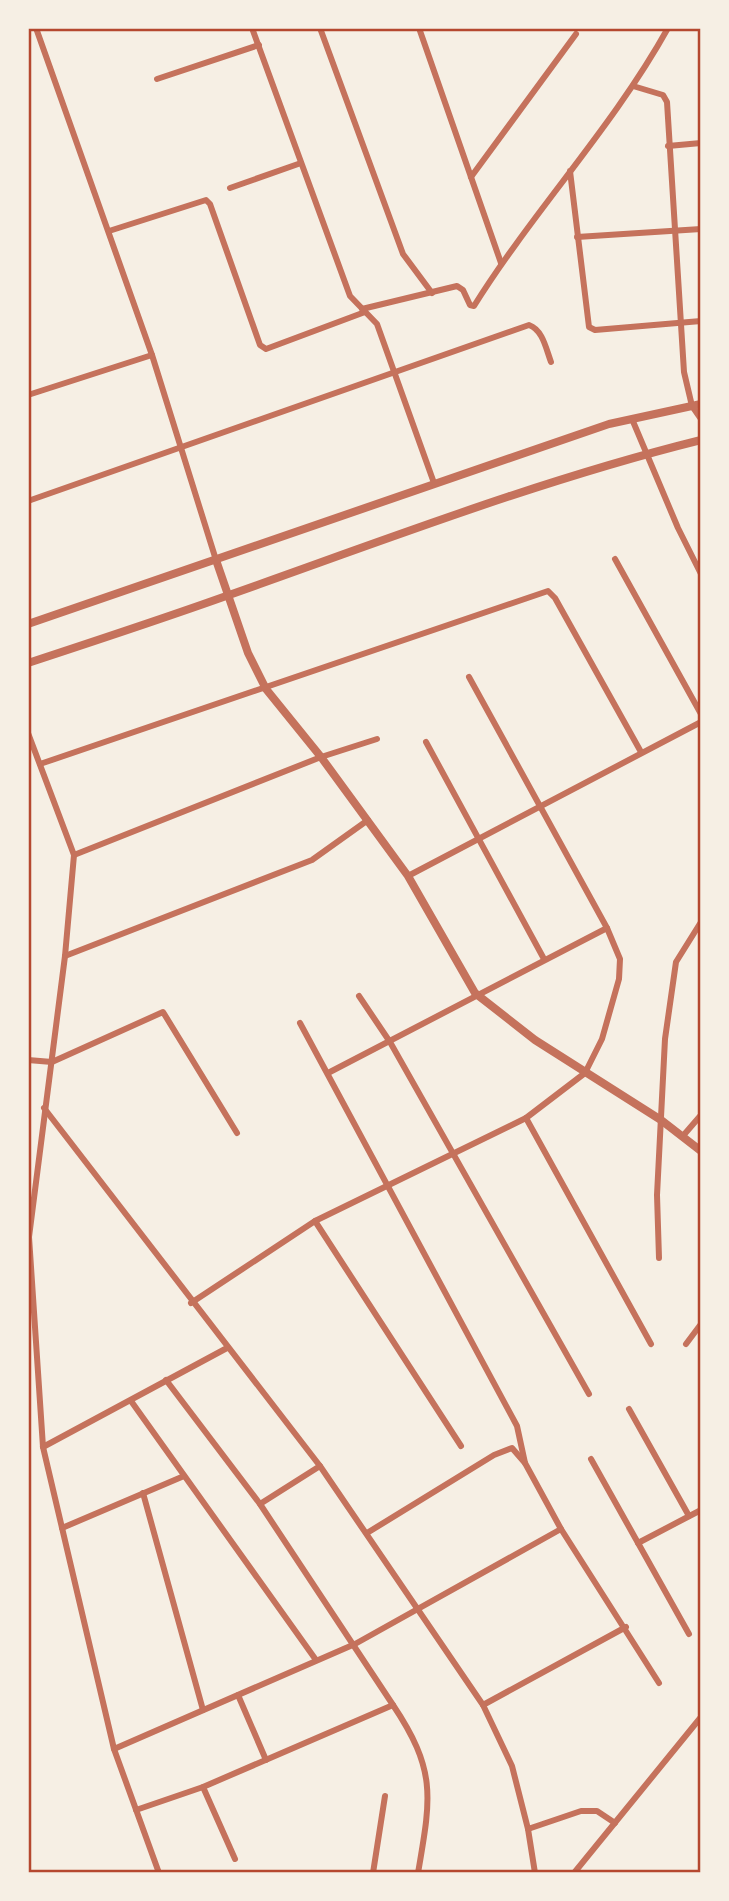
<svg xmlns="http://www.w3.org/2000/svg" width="729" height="1901" font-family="Spectral,serif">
<rect width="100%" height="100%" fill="#f6efe4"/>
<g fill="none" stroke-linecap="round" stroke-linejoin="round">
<g stroke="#c5725c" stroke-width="6">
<path d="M36 28 152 355 216 560"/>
<path d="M252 28 350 296 377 324 434 483"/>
<path d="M320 28 403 254 432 293"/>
<path d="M419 28 501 263"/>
<path d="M157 79 259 45"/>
<path d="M633 86 663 95 667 102 684 372 692 406 701 419"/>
<path d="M668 146 701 143"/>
<path d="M570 171 589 327 595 330 701 321"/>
<path d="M471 177 576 34"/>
<path d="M230 188 301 163"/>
<path d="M109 231 206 200 210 204 260 345 266 349 365 312"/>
<path d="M577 237 701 229"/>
<path d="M362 309 457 286 463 290 470 305 474 306C534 210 613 127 668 28"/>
<path d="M28 395 152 355"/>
<path d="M632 419 678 528 701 574"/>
<path d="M28 501 529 325C543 330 546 349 551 362"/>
<path d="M615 559 701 714"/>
<path d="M469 677 607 928"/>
<path d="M28 733 74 855 65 956 29 1237 43 1447 114 1749 159 1873"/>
<path d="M426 742 544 959"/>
<path d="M40 764 548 591 555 598 641 752"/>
<path d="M74 855 321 757 377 739"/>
<path d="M408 876 701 722"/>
<path d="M65 956 312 860 368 820"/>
<path d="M359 996 390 1042 589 1394"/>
<path d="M300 1023 517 1426 525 1463"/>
<path d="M28 1060 52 1062 163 1012 237 1133"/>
<path d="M44 1108 320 1466 483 1705 512 1766 528 1829 535 1873"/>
<path d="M526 1118 651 1344"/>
<path d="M682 1137 701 1115"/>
<path d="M315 1221 461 1446"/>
<path d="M659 1258 657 1195 665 1039 676 962 701 922"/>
<path d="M191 1303 315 1221 526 1118 585 1073 602 1039 619 979 620 959 607 928 328 1073"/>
<path d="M686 1344 701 1324"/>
<path d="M131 1401 316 1660"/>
<path d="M629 1409 689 1516"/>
<path d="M43 1447 227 1348"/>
<path d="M591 1459 689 1634"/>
<path d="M143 1493 203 1710"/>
<path d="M260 1504 320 1466"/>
<path d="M62 1528 184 1476"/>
<path d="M367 1533 494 1455 512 1448 525 1463 561 1529 659 1683"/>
<path d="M638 1543 701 1510"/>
<path d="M238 1695 266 1760"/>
<path d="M393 1705C437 1771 431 1797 418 1873"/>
<path d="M483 1705 626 1627"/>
<path d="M114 1749 355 1644 561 1529"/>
<path d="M203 1787 235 1859"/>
<path d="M136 1810 203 1787 393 1705 260 1504 166 1380"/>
<path d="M528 1829 581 1811H597L615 1823"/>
<path d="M373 1873 385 1796"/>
<path d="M574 1873 701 1717"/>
</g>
<g stroke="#c5725c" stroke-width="8">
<path d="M216 560 248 653 266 689 321 757 408 876 475 993 535 1040 661 1120 701 1151"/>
<path d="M28 624 609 424 701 404"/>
<path d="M28 663C95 641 162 619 229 595 385 540 540 480 701 440"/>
</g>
</g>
<rect width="729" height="1901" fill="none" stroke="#f6efe4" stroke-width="60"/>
<rect x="30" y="30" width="669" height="1841" fill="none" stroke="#b5482f" stroke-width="2.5"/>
</svg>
